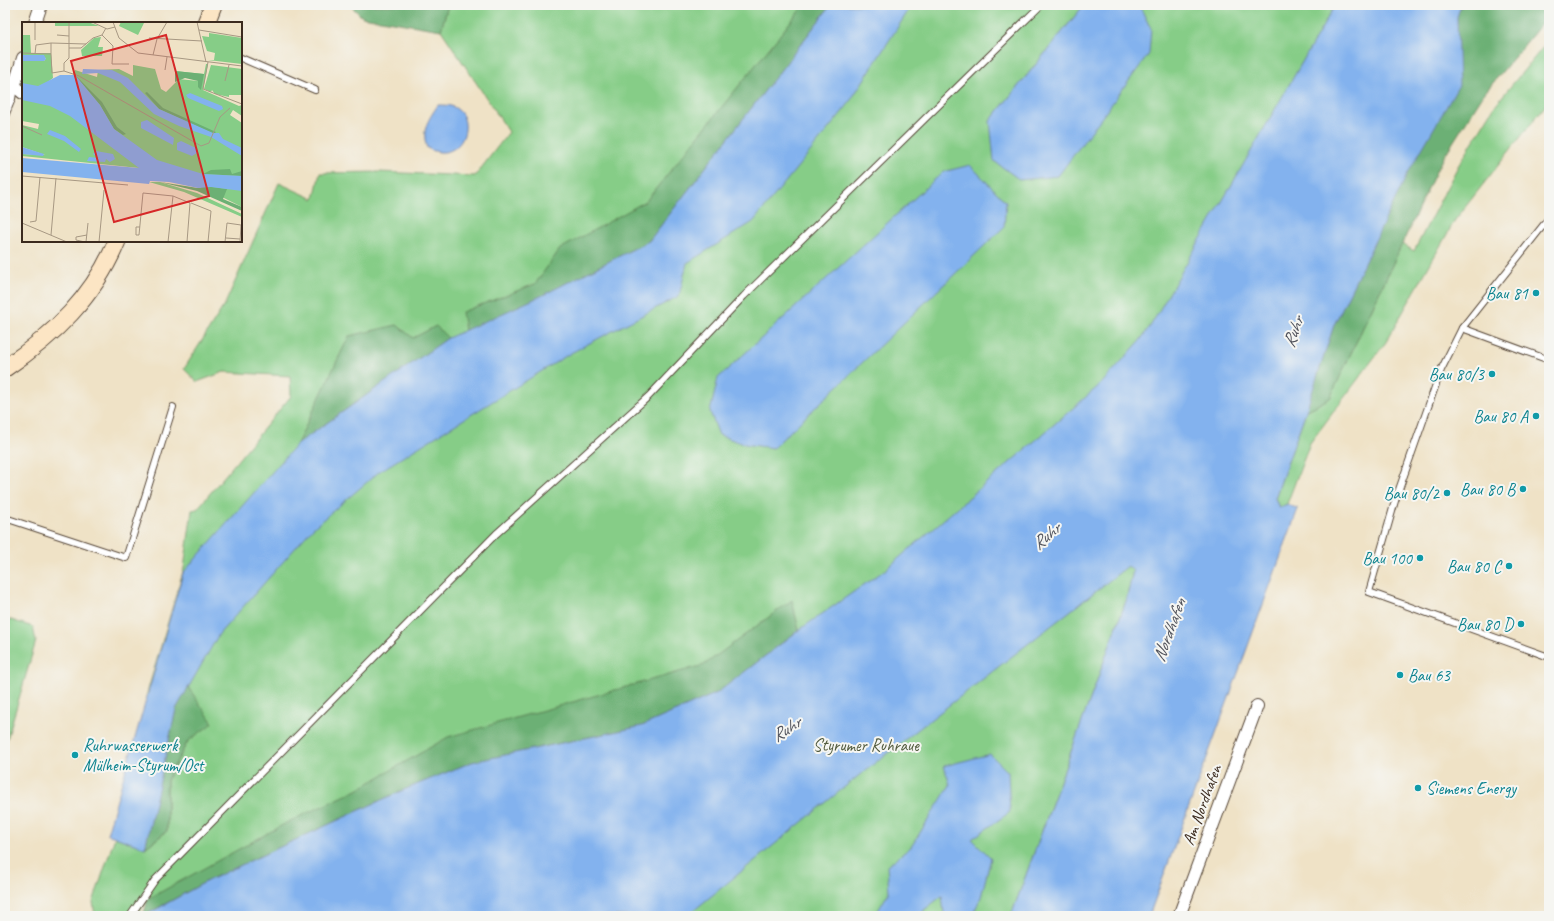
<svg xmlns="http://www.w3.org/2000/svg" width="1554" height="921" font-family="Caveat,sans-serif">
<rect width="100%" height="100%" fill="#f6f6f2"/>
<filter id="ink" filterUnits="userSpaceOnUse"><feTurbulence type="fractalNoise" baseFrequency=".025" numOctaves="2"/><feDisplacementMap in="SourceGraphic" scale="8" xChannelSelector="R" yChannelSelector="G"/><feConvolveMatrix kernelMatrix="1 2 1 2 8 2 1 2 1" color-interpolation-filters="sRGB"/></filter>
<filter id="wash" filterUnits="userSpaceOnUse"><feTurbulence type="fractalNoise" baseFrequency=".012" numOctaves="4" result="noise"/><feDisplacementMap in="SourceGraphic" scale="16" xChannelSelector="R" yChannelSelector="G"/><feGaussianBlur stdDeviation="0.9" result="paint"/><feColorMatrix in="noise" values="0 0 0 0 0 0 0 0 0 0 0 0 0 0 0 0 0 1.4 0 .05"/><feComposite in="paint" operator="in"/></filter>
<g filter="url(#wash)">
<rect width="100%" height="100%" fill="#efe2c6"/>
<g fill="#86cd87" stroke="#607c52">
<path d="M448 5H1084L990 121 1151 29 1138 5H1504L1128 566 1133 571 1126 601 1011 916H150L160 892 148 899 136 916H95L93 902 115 837 145 848 167 831V780L188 741 212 723 145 700 184 568 192 510 197 509 291 396 290 376 224 372 197 382 184 369 225 304 279 183 314 199 320 173 379 172 475 176 509 132 441 30Z"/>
<path d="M1549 40V101L1455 220 1386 342 1310 443 1287 504 1279 508 1275 498 1306 411 1330 398 1402 244 1414 251 1458 166 1496 104Z"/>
<path d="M5 618 33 627 36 641 5 746Z"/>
</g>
<g fill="#6cb074" stroke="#546d49">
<path d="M350 5H448L441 30 362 17Z"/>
<path d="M804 5H831L649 241 543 295 465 331 462 312 535 284 560 249 646 201Z"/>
<path d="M1461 5H1549V15L1483 95 1440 163 1330 398 1306 411 1334 325 1408 172 1458 85 1457 17Z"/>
<path d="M397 325 413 338 436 326 448 338 297 444 349 336Z"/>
<path d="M792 600 799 630 717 693 642 726 472 762 401 791 209 880 143 916 148 899 290 821 357 790 448 737 704 665Z"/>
<path d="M188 687 213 723 188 741 167 780V831L145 848 176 709Z"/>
</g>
<g fill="#83b2ee" stroke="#5f6e86">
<path d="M831 5H912L847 106 753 222 687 263 679 296 571 353 380 471 313 528 219 634 176 709 145 848 107 834 183 573 297 444 448 338 543 295 649 241Z"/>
<path d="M1084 5H1139L1151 29 1149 54 1058 176 1020 180 994 161 990 121Z"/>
<path d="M1335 5H1461L1457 17 1459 85 1408 173 1334 325 1306 411 1275 498 1279 508 1287 504 1298 509 1149 916H1011L1126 601 1133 571 1128 566 857 777 687 916H144L209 880 401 791 472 762 642 726 717 693 799 630 885 570 1101 384 1139 342 1151 325Z"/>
<path d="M438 105C442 105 447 105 451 106 479 115 463 167 427 148 421 130 428 120 438 105Z"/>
<path d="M970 165 1006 202 1004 227 773 448 744 444 719 435 710 412 718 378 943 172Z"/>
<path d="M990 754 1008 772 1010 812 972 839 991 858 981 897 972 916H943L944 914 942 896 924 910 921 916H877L876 914 889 892 887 866 911 847 950 785 944 766Z"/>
</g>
</g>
<g filter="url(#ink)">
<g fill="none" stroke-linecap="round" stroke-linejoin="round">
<defs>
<g id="lane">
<path d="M241 58 315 90"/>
<path d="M5 116 12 99 14 87"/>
<path d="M1462 328 1549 218"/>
<path d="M1549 360 1462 328 1441 370 1395 501 1369 592 1549 657"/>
<path d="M5 518 126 558 173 407"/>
<path d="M130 916 155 880 496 534 649 396 744 296 1041 5"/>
</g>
<g id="street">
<path d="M35 23 41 5"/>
<path d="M5 78 23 93"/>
<path d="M14 87 23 58"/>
<path d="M1179 916 1257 706"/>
</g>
<g id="secondary">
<path d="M206 23 213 5"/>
<path d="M5 368C54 335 94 297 117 241"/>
</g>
</defs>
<use href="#lane" stroke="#564637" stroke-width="8"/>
<use href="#street" stroke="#564637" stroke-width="14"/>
<use href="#secondary" stroke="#564637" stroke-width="19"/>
<use href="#lane" stroke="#fff" stroke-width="6"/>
<use href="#street" stroke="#fff" stroke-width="12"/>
<use href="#secondary" stroke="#fce5c4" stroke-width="17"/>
</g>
</g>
<g fill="#0f9aa8" stroke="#f6f6f2" stroke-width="1.5">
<circle cx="1536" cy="293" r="4"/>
<circle cx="1492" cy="374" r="4"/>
<circle cx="1536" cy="416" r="4"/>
<circle cx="1523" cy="489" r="4"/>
<circle cx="1447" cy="493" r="4"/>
<circle cx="1420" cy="558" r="4"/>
<circle cx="1509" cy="566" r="4"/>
<circle cx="1521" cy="624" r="4"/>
<circle cx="1400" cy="675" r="4"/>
<circle cx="75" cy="755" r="4"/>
<circle cx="1418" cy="788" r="4"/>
</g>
<g text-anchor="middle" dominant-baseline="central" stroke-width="4" stroke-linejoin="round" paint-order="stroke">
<g font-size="17" fill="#0d838f" stroke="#f6f6f2" text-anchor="end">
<text x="1528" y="293">Bau 81</text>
<text x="1484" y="374">Bau 80/3</text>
<text x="1528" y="416">Bau 80 A</text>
<text x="1515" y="489">Bau 80 B</text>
<text x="1439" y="493">Bau 80/2</text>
<text x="1412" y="558">Bau 100</text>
<text x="1501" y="566">Bau 80 C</text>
<text x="1513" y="624">Bau 80 D</text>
<text x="1408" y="675" text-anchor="start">Bau 63</text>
<text x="83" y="745" text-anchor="start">Ruhrwasserwerk<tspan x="83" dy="20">Mülheim-Styrum/Ost</tspan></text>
<text x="1426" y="788" text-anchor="start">Siemens Energy</text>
</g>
<g font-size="17" fill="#525b3e" stroke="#f6f6f2">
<text x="866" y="745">Styrumer Ruhraue</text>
</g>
<g font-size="17" fill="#3b2a1e" stroke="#f6f6f2">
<text transform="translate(1202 805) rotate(-70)">Am Nordhafen</text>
</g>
<g font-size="18" font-style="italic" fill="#51535c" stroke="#f6f6f2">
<text transform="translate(1293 332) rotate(-70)">Ruhr</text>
<text transform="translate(1046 536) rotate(-40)">Ruhr</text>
<text transform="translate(1169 630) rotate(-70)">Nordhafen</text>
<text transform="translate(786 729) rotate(-33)">Ruhr</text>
</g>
</g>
<g transform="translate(22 22)">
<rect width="220" height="220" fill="#efe2c6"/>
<path d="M0 0V13H8L9 31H29L31 56 27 59 55 54 51 52 53 48 75 55 76 48 97 47 111 54V43L133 47 139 67 144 70 157 57 176 59 181 56 153 49 182 52 184 42H186L181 68 217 84 220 83V94L211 88 208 93 220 101V185L180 165 117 146 0 134V132L23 133 0 125V103L16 107 17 102 0 99V39H22L24 36 0 33ZM33 0H66L77 4H33ZM99 0H120L122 1 116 13 97 4ZM187 11 220 16V42L186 38H192L193 31 185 29 180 14 187 15ZM79 15 76 25H81L80 34H60L59 28 72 16ZM189 43 220 47V73H207V75L193 72 190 68 189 70 182 67ZM127 160H138L175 171 220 192V195L162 170Z" fill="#86cd87"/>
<path d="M153 49 182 52 179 68 176 65V59L163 56 153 60ZM53 53 80 80 95 105 104 112 101 113 92 107 78 83ZM125 70 141 86 194 110 192 112 137 87 123 71ZM208 147 210 152 220 149V154L181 152 189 148ZM138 160 176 166 183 164 205 167 201 177 220 185V189L175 169Z" fill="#6cb074"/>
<path d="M0 33H22L24 37 22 39H0ZM61 47 90 48 106 56 137 87 191 111H197L201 117 220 126V134L189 115 157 104 132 92 98 60 76 51 60 52ZM38 53H53L78 83 92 107 135 138 181 152 220 154V169L189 165 176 166 147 160 128 159 127 162 0 150V136L117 146 48 94 28 84 0 78V61L16 64ZM168 71 200 84 201 87 197 89 166 76 164 73ZM125 98 152 116 151 123 119 106V100ZM28 108 43 114 59 127 57 130 42 119 25 112ZM159 119 174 126 175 131 170 134 155 128V121ZM0 125 22 132 21 134 0 132ZM74 129 91 132 93 137 88 140 84 137 83 140 65 139 67 135 77 136 71 132Z" fill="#83b2ee"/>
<path fill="none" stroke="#a79883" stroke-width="1" d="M13 0V18M70 0 85 7 93 5M91 0 97 16 116 31 220 44M175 0 184 40M177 8 220 15M35 13 47 14M80 13 91 24 90 42H107M127 16 180 19M47 26H59L71 16 80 13 84 6M0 31 29 32V21L64 22M13 32 14 23 29 21M29 32 30 51 42 49 57 54 179 124 187 121 198 95 208 86M131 33 135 17 145 0M186 40 181 67 220 82M143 48 145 35M42 49V41L47 36V0M203 59 207 43M0 104 20 113M0 154 106 163M151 174 168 181 165 220M169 181 189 189 186 220M8 200 14 199 18 155M0 201 45 220M29 213 34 156M117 213 121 171 151 174 146 220M117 213H114V205H118M204 216 218 217M63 220 54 218V215L65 213M64 220 66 201M77 220 82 168M203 220 205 201 219 203 218 220"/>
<path fill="#d62828" fill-opacity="0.15" stroke="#d62828" stroke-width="2" d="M144 13 187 174 92 200 49 39Z"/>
<rect width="220" height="220" fill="none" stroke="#3b2a1e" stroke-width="2"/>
</g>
<rect width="1554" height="921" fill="none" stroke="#f6f6f2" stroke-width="20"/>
</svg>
